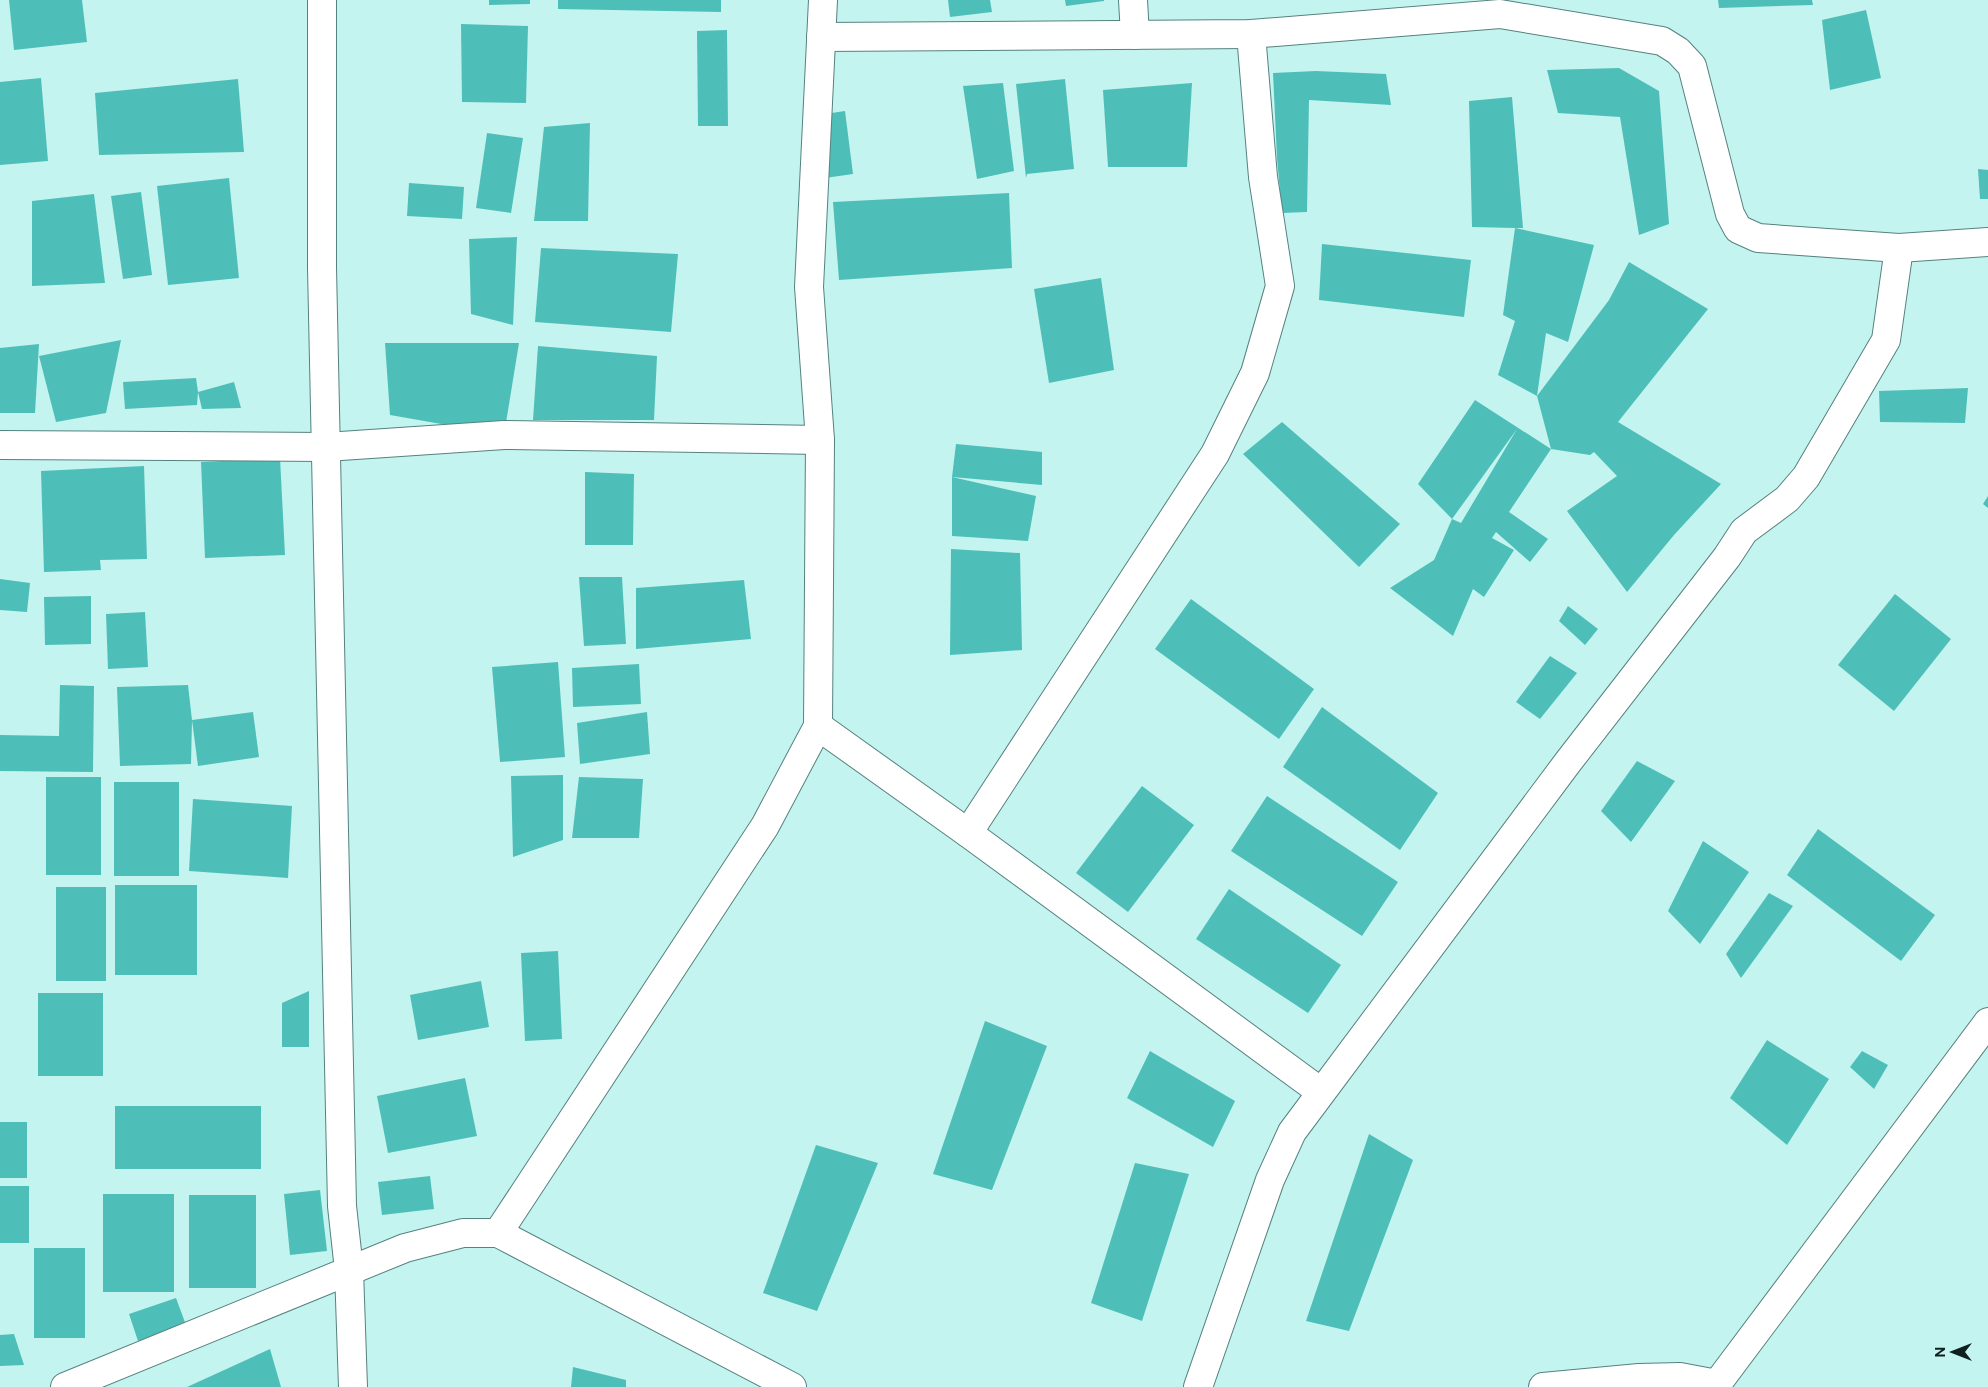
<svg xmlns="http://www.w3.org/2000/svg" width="1988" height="1387" font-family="Figtree,sans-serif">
<rect width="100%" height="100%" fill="#c4f4f0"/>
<g fill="#4ebfb8">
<path d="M9 0H82L87 42 14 50Z"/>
<path d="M489 0H530V4L489 5Z"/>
<path d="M558 0H721V12L558 9Z"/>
<path d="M948 0H990L992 12 950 17Z"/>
<path d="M1065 0H1104V1L1066 6Z"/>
<path d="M1718 0H1812L1813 5 1719 8Z"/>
<path d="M1866 10 1881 78 1830 90 1822 20Z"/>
<path d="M461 24 528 26 526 103 462 102Z"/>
<path d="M727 30 728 126H698L697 31Z"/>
<path d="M1619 68 1659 91 1669 224 1639 235 1620 117 1558 113 1547 70Z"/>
<path d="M1316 71 1386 74 1391 105 1309 100 1307 212 1282 213 1277 158 1273 73Z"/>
<path d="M41 78 48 161 0 165V82Z"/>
<path d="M238 79 244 152 99 155 95 93Z"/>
<path d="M1065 79 1074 169 1027 174 1026 178 1016 84Z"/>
<path d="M1003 83 1014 171 977 179 963 86Z"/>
<path d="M1192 83 1187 167H1108L1103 90Z"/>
<path d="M1512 97 1523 228H1515L1594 245 1568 342 1546 333 1537 396 1498 375 1515 321 1503 315 1515 228 1472 227 1469 101Z"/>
<path d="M845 111 853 174 825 178 818 115Z"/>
<path d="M590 123 588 221H534L544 127Z"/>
<path d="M487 133 523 138 511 213 476 208Z"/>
<path d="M1978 169 1988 170V199H1980Z"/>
<path d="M229 178 239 278 168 285 157 186Z"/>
<path d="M409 183 464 187 462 219 407 216Z"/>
<path d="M141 192 152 275 123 279 111 196Z"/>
<path d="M1009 193 1012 268 839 280 833 202Z"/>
<path d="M94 194 105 283 32 286V201Z"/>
<path d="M517 237 513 325 471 314 469 239Z"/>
<path d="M1322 244 1471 260 1464 317 1319 300Z"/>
<path d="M541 248 678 254 671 332 535 322Z"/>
<path d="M1629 262 1708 309 1618 422 1721 484 1674 535 1627 592 1567 511 1617 476 1594 452 1590 455 1551 449 1537 396 1609 300Z"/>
<path d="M1101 278 1114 370 1049 383 1034 289Z"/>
<path d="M121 340 106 413 56 422 39 356Z"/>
<path d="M385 343H519L504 435 390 415Z"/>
<path d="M39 344 35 413H0V348Z"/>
<path d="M538 346 657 356 654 420H533Z"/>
<path d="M196 378 198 392 197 405 125 409 123 382Z"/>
<path d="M234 382 241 408 202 409 198 392Z"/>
<path d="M1968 388 1965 423 1880 422 1879 391Z"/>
<path d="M1475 400 1551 449 1509 512 1548 539 1530 562 1496 532 1492 538 1514 550 1484 597 1473 589 1453 636 1390 588 1434 560 1452 519 1461 523 1517 429 1452 519 1418 484Z"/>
<path d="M1282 422 1400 524 1359 567 1243 454Z"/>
<path d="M956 444 1042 452V485L952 477Z"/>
<path d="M280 458 285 555 205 558 201 462Z"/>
<path d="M144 466 147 559 100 560 101 570 44 572 41 471Z"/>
<path d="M585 472 634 474 633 545H585Z"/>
<path d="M952 477 1036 496 1028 541 952 536Z"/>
<path d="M1988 496V508L1983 504Z"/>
<path d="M951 549 1020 553 1022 650 950 655Z"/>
<path d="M579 577H622L626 644 584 646Z"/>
<path d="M0 579 30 583 27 612 0 610Z"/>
<path d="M744 580 751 639 636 649V588Z"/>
<path d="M1895 594 1951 639 1894 711 1838 665Z"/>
<path d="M91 596V644L45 645 44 597Z"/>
<path d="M1191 599 1314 689 1279 739 1155 649Z"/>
<path d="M1568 606 1598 629 1585 645 1559 621Z"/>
<path d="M145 612 148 667 108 669 106 614Z"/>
<path d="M1550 656 1577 673 1540 719 1516 702Z"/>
<path d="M558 662 565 757 500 762 492 667Z"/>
<path d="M639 664 641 704 573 707 572 668Z"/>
<path d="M60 685 94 686 93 772 0 771V735L59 736Z"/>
<path d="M188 685 192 720 191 764 120 766 117 687Z"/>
<path d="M1322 707 1438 793 1400 850 1283 767Z"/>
<path d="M253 712 259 757 198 766 192 720Z"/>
<path d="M647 712 650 754 580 764 577 723Z"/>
<path d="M1637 761 1675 781 1631 842 1601 811Z"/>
<path d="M563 775V840L513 857 511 776Z"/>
<rect x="46" y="777" width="55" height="98"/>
<path d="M579 777 643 779 639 838H572Z"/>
<rect x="114" y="782" width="65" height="94"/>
<path d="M1142 786 1194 825 1128 912 1076 873Z"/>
<path d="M1267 796 1398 882 1362 936 1231 851Z"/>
<path d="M193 799 292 806 288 878 189 871Z"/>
<path d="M1818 829 1935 915 1901 961 1787 875Z"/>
<path d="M1703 841 1749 872 1700 944 1668 911Z"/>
<rect x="115" y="885" width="82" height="90"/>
<rect x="56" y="887" width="50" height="94"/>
<path d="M1229 889 1341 965 1308 1013 1196 939Z"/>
<path d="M1769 893 1793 906 1741 978 1726 954Z"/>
<path d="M558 951 562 1039 525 1041 521 953Z"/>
<path d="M481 981 489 1027 418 1040 410 995Z"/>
<path d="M309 991V1047H282V1003Z"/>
<rect x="38" y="993" width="65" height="83"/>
<path d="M985 1021 1047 1046 992 1190 933 1174Z"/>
<path d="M1767 1040 1829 1079 1787 1145 1730 1098Z"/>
<path d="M1150 1051 1235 1101 1213 1147 1127 1098Z"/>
<path d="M1862 1051 1888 1065 1874 1089 1850 1067Z"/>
<path d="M465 1078 477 1136 388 1153 377 1096Z"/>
<rect x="115" y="1106" width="146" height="63"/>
<rect x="0" y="1122" width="27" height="56"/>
<path d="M1369 1134 1413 1160 1349 1331 1306 1321Z"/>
<path d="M816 1145 878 1163 817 1311 763 1293Z"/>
<path d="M1135 1163 1189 1174 1142 1321 1091 1303Z"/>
<path d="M430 1176 434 1209 382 1215 378 1182Z"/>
<rect x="0" y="1186" width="29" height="57"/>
<path d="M320 1190 327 1251 290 1255 284 1194Z"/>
<rect x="103" y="1194" width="71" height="98"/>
<rect x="189" y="1195" width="67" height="93"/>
<rect x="34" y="1248" width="51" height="90"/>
<path d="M176 1298 186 1325 138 1341 129 1314Z"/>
<path d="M14 1334 24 1365 0 1366V1335Z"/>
<path d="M270 1349 281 1387H187Z"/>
<path d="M573 1367 626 1380V1387H571Z"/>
</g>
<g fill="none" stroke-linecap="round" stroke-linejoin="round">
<defs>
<g id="minor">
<path d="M322 0V268L342 1206 349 1270 353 1387"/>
<path d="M1133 0 1135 35"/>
<path d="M821 37 1251 34 1500 14 1662 41 1678 51 1692 66 1730 214 1738 229 1758 238 1899 248 1886 340 1806 477 1787 499 1744 531 1727 557 1568 762 1292 1132 1270 1180 1198 1387"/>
<path d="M1899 248 1988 242"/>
<path d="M0 445 326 447 504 435 820 440"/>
<path d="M818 726 820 440 809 287 823 0"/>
<path d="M968 833 1215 454 1255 373 1280 286 1263 177 1251 34"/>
<path d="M498 1233 765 826 818 726 968 833 1321 1092"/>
<path d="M65 1387 405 1248 463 1233H498L792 1387"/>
<path d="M1543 1387 1639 1378 1680 1377 1717 1384 1988 1022"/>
</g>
</defs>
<use href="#minor" stroke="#55827e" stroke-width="30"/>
<use href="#minor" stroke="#fff" stroke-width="28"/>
</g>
<g transform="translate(1953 1352) rotate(270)" stroke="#c4f4f0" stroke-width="4" paint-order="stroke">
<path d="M0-4L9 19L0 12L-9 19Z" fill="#0e201f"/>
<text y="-8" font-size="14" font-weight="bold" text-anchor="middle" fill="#0e201f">N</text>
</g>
</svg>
